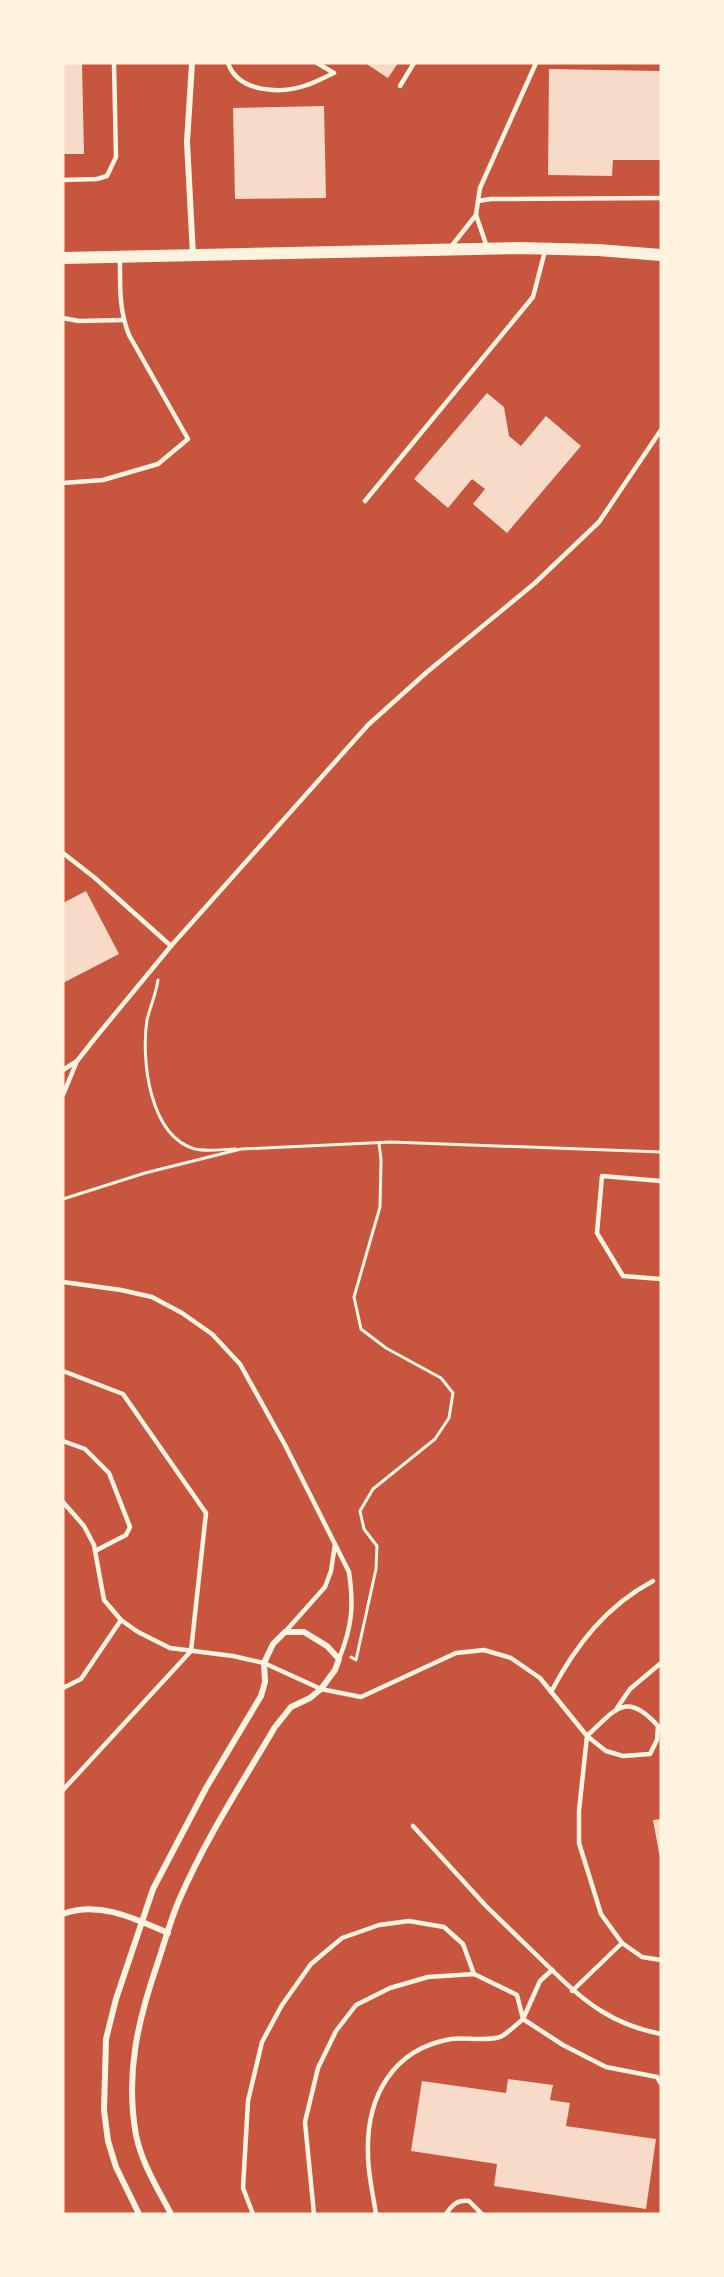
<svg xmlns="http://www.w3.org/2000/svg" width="724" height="2277" font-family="'Asap Condensed',sans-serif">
<rect width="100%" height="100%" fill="#c8553d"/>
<g fill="#f7dbc8">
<path d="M63 63H82L84 154H63Z"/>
<path d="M365 63H398L388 78Z"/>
<path d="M549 69 661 71V160H613L612 176 548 175Z"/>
<path d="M324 106 326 198 235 199 233 108Z"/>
<path d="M487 393 504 407 509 436 521 446 546 416 581 446 507 533 473 504 485 489 472 479 448 508 414 479Z"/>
<path d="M86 891 119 954 63 983V903Z"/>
<path d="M661 1819V1858H660L653 1820Z"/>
<path d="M508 2079 553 2085 550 2100 570 2103 566 2126 656 2139 646 2209 494 2186 497 2164 411 2151 422 2081 506 2093Z"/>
</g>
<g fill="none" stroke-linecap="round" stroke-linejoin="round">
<g stroke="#fff3e0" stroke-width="3">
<path d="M158 980C156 994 150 1007 147 1020 141 1059 149 1136 195 1149 207 1152 224 1149 236 1149"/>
<path d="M63 1199 145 1173 241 1149 391 1142 661 1152"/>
<path d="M351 1657 356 1660 376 1569 377 1546 364 1529 360 1511 373 1489 435 1439 449 1418 453 1393 441 1378 386 1348 361 1329 354 1297 380 1207 381 1160 379 1143"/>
</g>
<g stroke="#fff3e0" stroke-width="4.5">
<path d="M228 63C238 93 282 94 307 85 316 82 325 77 334 73L317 63"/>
<path d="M400 86 414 63"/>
<path d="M63 180 97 179 107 176 116 157 114 63"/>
<path d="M478 201 480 188 536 63"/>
<path d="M487 247 476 215 478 201 491 199 661 198"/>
<path d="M450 248 476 215"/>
<path d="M63 318 79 321 123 320"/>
<path d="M63 483 103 480 158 464 188 439 129 335C119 310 120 286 120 259"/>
<path d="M365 501 533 297 545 251"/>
<path d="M63 853 95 878 171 946"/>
<path d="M63 1070 77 1061"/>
<path d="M63 1095 77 1061 96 1037 171 946 368 725 427 672 535 583 599 522 661 430"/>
<path d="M661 1181 602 1176 597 1233 623 1276 661 1279"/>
<path d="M63 1282 121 1290 152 1297 182 1313 212 1334 240 1364 285 1445 349 1572C354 1606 352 1627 339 1659"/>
<path d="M63 1371 123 1394 206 1513 191 1651 63 1790"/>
<path d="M63 1441 85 1449 109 1473 130 1527 126 1535 95 1551"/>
<path d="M63 1502 84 1526 94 1545 104 1600 121 1620 138 1632 170 1648 233 1656 264 1663 321 1689 361 1697 456 1653 484 1650 511 1658 540 1678 587 1736 606 1751 623 1756 650 1754 657 1740 658 1726C626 1690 615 1710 587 1736L579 1811V1843L601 1914 622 1943 572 1991"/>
<path d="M285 1632 325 1587 331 1571 335 1544"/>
<path d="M63 1688 81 1679 121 1620"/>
<path d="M551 1692C576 1645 606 1606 653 1581"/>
<path d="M617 1708 630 1689 661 1663"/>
<path d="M622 1943 642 1957 661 1960"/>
<path d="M552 1970C585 2003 614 2025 661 2034"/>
<path d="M253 2214 243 2188 248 2101 262 2042 282 2005 311 1964 342 1938 379 1925 409 1921 444 1927 463 1944 474 1974"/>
<path d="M314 2214 305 2122 318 2068 336 2031 356 2005 390 1988 428 1977 474 1974 517 1995 523 2019 540 1981 552 1970 486 1906 413 1826"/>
<path d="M376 2214C373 2194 368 2174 368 2154 366 2098 392 2049 451 2039 464 2037 491 2042 502 2036 509 2032 516 2025 523 2019L563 2045 606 2067 657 2077 661 2084"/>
<path d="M446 2214C453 2204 457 2200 469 2201L482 2214"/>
</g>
<g stroke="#fff3e0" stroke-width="6">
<path d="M192 63 187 142 193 255"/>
<path d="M63 1914C98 1900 136 1919 168 1933"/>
<path d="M139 2214 116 2167 108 2141 104 2110 106 2039 116 1999 153 1889 206 1788 261 1696 265 1682 264 1663 273 1644 285 1632H304L327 1646 339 1659 335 1670 321 1689 310 1698 291 1707 275 1727C242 1783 206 1838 180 1898 171 1918 165 1941 158 1962 138 2020 125 2073 136 2135 142 2164 158 2189 171 2214"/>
</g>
<path stroke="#fff3e0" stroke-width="12" d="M63 258 519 248 598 250 661 255"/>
</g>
<rect width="724" height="2277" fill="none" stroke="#fff3e0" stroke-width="129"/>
</svg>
